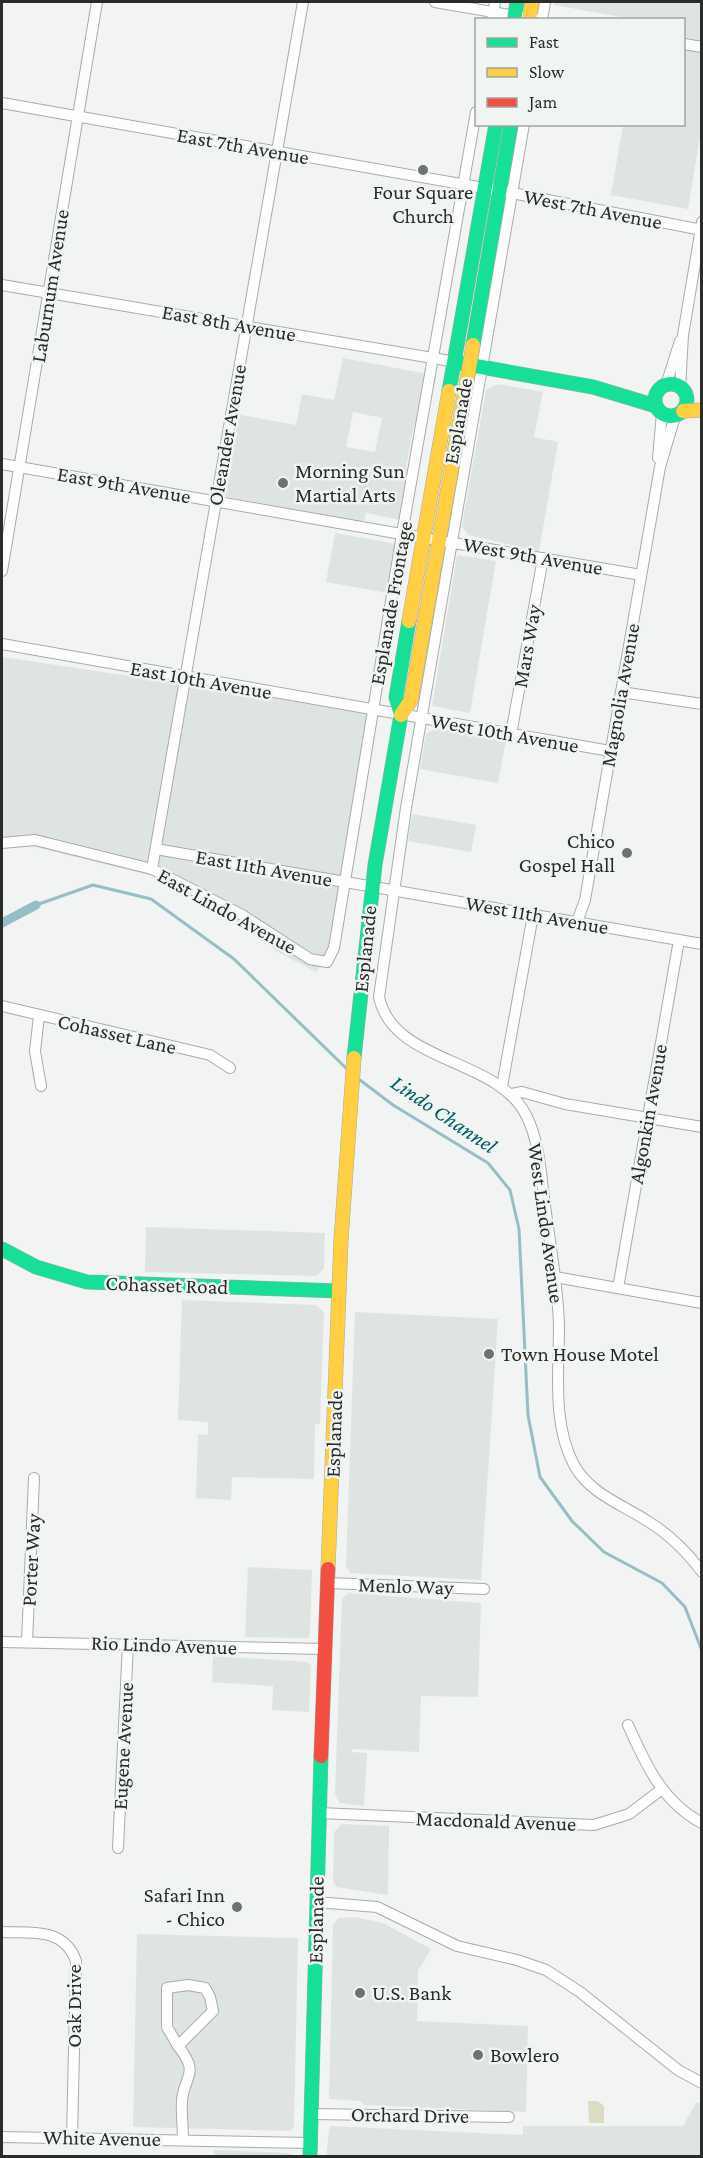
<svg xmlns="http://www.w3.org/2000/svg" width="703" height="2158" font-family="'Crimson Pro',serif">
<rect width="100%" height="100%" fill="#f1f4f2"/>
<g fill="#dee5e0" fill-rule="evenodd">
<path d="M555 2H701V130L688 209 611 195 623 125 684 124V20L632 19 554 5Z"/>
<path d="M343 358 428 374 418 425H414L406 468 410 469 401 520 366 513 364 522 221 496 236 414 296 425 302 394 334 400ZM353 412 382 418 375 452 346 447Z"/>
<path d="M498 384 543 392 534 437 558 442 539 551 468 535 462 526 486 390Z"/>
<path d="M335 533 396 544 388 593 326 582Z"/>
<path d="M457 555 496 561 470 713 432 706Z"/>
<path d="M3 657 368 712 327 956 316 972 278 952 242 925 152 876 26 845 2 849Z"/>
<path d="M436 728 506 741 498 783 420 769 426 734Z"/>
<path d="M412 814 476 825 471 852 408 841Z"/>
<path d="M146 1227 325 1233 324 1269 316 1276 145 1272Z"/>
<path d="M182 1300 316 1305 324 1312 320 1424H315L314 1479 232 1477 231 1500 196 1498 198 1434 208 1435V1422L178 1420Z"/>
<path d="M355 1312 498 1319 481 1580 350 1573 346 1566Z"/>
<path d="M248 1567 312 1570 310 1633 308 1638 245 1637Z"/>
<path d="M349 1593 481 1603 478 1697 421 1696 419 1752 352 1749V1752L367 1753 364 1806 340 1803 335 1794 342 1598Z"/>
<path d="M213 1656 308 1662 311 1666 309 1712 272 1710 273 1686 212 1682Z"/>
<path d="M342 1824 389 1826 388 1895 336 1887 333 1881 334 1832Z"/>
<path d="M355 1917 383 1923 431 1949 418 1971 417 2021 528 2026 526 2112 365 2105 359 2101 329 2099 333 1925 338 1918Z"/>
<path d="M137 1934 298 1938 294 2126 291 2131 133 2127Z"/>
<path d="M701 2102V2156H326L330 2126 523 2135V2126H683L696 2103Z"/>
<path d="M214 2150 288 2153 294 2156H214Z"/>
</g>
<path fill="#dcdcc5" d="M588 2101H598L604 2106V2123H589Z"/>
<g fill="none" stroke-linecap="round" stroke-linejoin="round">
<g stroke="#95bec6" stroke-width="3">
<path d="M36 905 93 885 151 899 234 959 349 1071"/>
<path d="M356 1077 393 1105 488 1163 510 1190 519 1229 528 1415 540 1477 572 1521 604 1552 662 1583 685 1607 702 1651"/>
</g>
<path stroke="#95bec6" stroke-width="9" d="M2 923 36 905"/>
<defs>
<g id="street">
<path d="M435 2 539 20"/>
<path d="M492 20 495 2"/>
<path d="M542 20 545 2"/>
<path d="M684 44 702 47"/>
<path d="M2 103 512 193 702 230"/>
<path d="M524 124 406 808 379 997C393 1064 497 1057 526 1115 541 1144 541 1181 546 1213 551 1250 558 1288 559 1326 559 1370 552 1424 574 1465 591 1495 622 1504 649 1522 670 1535 687 1552 702 1572"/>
<path d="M2 285 456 362"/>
<path d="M666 385 680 341"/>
<path d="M680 388 683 335 702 222"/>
<path d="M658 458 662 413"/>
<path d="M2 464 430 539"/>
<path d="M448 542 641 575"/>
<path d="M2 571 97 2"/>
<path d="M2 644 610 751"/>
<path d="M621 692 702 704"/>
<path d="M511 734 543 558"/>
<path d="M2 843 35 840 152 869 242 915 310 959 327 962 334 948 402 534 476 112"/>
<path d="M156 849 702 944"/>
<path d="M152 869 303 2"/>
<path d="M577 922 585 900 660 467 675 416"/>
<path d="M2 1006 210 1055 230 1068"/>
<path d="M39 1016 35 1051 41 1086"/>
<path d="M502 1086 533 915"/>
<path d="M512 1094 522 1092 565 1104 702 1127"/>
<path d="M555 1277 702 1303"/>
<path d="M618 1288 679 940"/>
<path d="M328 1583 484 1589"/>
<path d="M2 1642 326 1649"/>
<path d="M27 1642 34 1478"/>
<path d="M628 1725C645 1763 662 1802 702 1823"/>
<path d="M319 1813 594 1825 629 1814 662 1789"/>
<path d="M118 1848 128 1644"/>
<path d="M316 1902 377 1907 457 1946 517 1960 546 1970 580 1992 678 2070 702 2083"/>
<path d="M2 1932C31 1933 64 1927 76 1961L72 2138"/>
<path d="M188 1985 205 1988 210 1997 213 2011 178 2046 167 2027V1988Z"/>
<path d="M178 2046C200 2074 185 2074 182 2100 181 2112 183 2126 183 2139"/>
<path d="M311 2114 509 2117"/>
<path d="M2 2137 311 2143"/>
</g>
<g id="fast">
<path d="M514 20 517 2"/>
<path d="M473 345 511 124"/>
<path d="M459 363 593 387 656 406"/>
<circle cx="671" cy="400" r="16"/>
<path d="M449 391 496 124"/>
<path d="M354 1058 375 865 401 715 396 697 409 621"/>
<path d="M2 1249 36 1267 87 1282 339 1291"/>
<path d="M310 2156 321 1756"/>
</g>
<g id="slow">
<path d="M529 20 532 2"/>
<path d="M683 411 702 410"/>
<path d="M409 621 449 391"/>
<path d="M401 715 411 700 473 345"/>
<path d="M328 1569 341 1240 354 1058"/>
</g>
<path id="jam" d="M321 1756 328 1569"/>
</defs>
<use href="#street" stroke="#a9abaa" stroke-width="12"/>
<use href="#fast" stroke="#a9abaa" stroke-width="15"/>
<use href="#slow" stroke="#a9abaa" stroke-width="15"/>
<use href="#jam" stroke="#a9abaa" stroke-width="15"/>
<use href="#street" stroke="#fdfdfd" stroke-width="10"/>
<use href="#fast" stroke="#16e098" stroke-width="14"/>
<use href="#slow" stroke="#ffcf43" stroke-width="14"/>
<use href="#jam" stroke="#f24e42" stroke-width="14"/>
</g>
<g fill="#707270" stroke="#f0f5f2" stroke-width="2">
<circle cx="423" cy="170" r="6"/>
<circle cx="283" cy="483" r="6"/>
<circle cx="627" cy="853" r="6"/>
<circle cx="489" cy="1354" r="6"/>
<circle cx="237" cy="1907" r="6"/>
<circle cx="360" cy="1993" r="6"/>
<circle cx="478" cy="2055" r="6"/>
</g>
<g text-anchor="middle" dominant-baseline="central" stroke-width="5" stroke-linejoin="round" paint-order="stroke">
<g font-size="21" fill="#2a2c2a" stroke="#f0f5f2">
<text transform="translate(243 146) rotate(10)">East 7th Avenue</text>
<text transform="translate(593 209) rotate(11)">West 7th Avenue</text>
<text transform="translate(50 286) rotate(-81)">Laburnum Avenue</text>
<text transform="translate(229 323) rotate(10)">East 8th Avenue</text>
<text transform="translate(458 421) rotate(-80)">Esplanade</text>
<text transform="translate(227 435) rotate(-80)">Oleander Avenue</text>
<text transform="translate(124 485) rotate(10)">East 9th Avenue</text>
<text transform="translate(533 556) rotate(10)">West 9th Avenue</text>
<text transform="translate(391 603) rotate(-80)">Esplanade Frontage</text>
<text transform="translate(527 646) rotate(-80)">Mars Way</text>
<text transform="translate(201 680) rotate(10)">East 10th Avenue</text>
<text transform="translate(620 695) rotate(-80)">Magnolia Avenue</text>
<text transform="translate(505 733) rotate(10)">West 10th Avenue</text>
<text transform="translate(264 868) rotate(10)">East 11th Avenue</text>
<text transform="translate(227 911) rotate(29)">East Lindo Avenue</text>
<text transform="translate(537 915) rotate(10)">West 11th Avenue</text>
<text transform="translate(365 949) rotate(-84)">Esplanade</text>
<text transform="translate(117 1034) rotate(13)">Cohasset Lane</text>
<text transform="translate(648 1114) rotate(-80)">Algonkin Avenue</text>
<text transform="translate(546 1223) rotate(82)">West Lindo Avenue</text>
<text transform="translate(167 1285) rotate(2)">Cohasset Road</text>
<text transform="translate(334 1434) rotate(-88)">Esplanade</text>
<text transform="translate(31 1560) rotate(-87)">Porter Way</text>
<text transform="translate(406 1586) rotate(2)">Menlo Way</text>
<text transform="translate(164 1645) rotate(2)">Rio Lindo Avenue</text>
<text transform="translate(123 1746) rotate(-87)">Eugene Avenue</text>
<text transform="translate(496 1821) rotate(2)">Macdonald Avenue</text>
<text transform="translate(316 1920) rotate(-89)">Esplanade</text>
<text transform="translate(74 2006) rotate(-90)">Oak Drive</text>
<text transform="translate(410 2115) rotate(1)">Orchard Drive</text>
<text transform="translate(102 2138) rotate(1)">White Avenue</text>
</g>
<g font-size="21" fill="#2a2c2a" stroke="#f0f5f2" text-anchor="start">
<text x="423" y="192" text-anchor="middle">Four Square<tspan x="423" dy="24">Church</tspan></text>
<text x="295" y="471">Morning Sun<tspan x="295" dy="24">Martial Arts</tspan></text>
<text x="615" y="841" text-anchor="end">Chico<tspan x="615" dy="24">Gospel Hall</tspan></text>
<text x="501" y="1354">Town House Motel</text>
<text x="225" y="1895" text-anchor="end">Safari Inn<tspan x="225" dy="24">- Chico</tspan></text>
<text x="372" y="1993">U.S. Bank</text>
<text x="490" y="2055">Bowlero</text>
</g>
<g font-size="22" font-style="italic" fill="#035a68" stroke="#f0f5f2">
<text transform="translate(444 1114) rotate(34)">Lindo Channel</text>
</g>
</g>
<rect width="703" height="2158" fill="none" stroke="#2a2c2a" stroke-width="6"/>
<rect x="475" y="18" width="210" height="108" fill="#f0f5f2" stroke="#a1a5a2" stroke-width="1.5"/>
<rect x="487" y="38" width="30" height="9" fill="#16e098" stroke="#a1a5a2" stroke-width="1.5"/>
<text x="529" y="48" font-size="18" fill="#2a2c2a">Fast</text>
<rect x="487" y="68" width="30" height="9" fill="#ffcf43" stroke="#a1a5a2" stroke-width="1.5"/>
<text x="529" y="78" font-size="18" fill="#2a2c2a">Slow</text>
<rect x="487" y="98" width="30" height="9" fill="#f24e42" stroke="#a1a5a2" stroke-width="1.5"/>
<text x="529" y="108" font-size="18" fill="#2a2c2a">Jam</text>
</svg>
